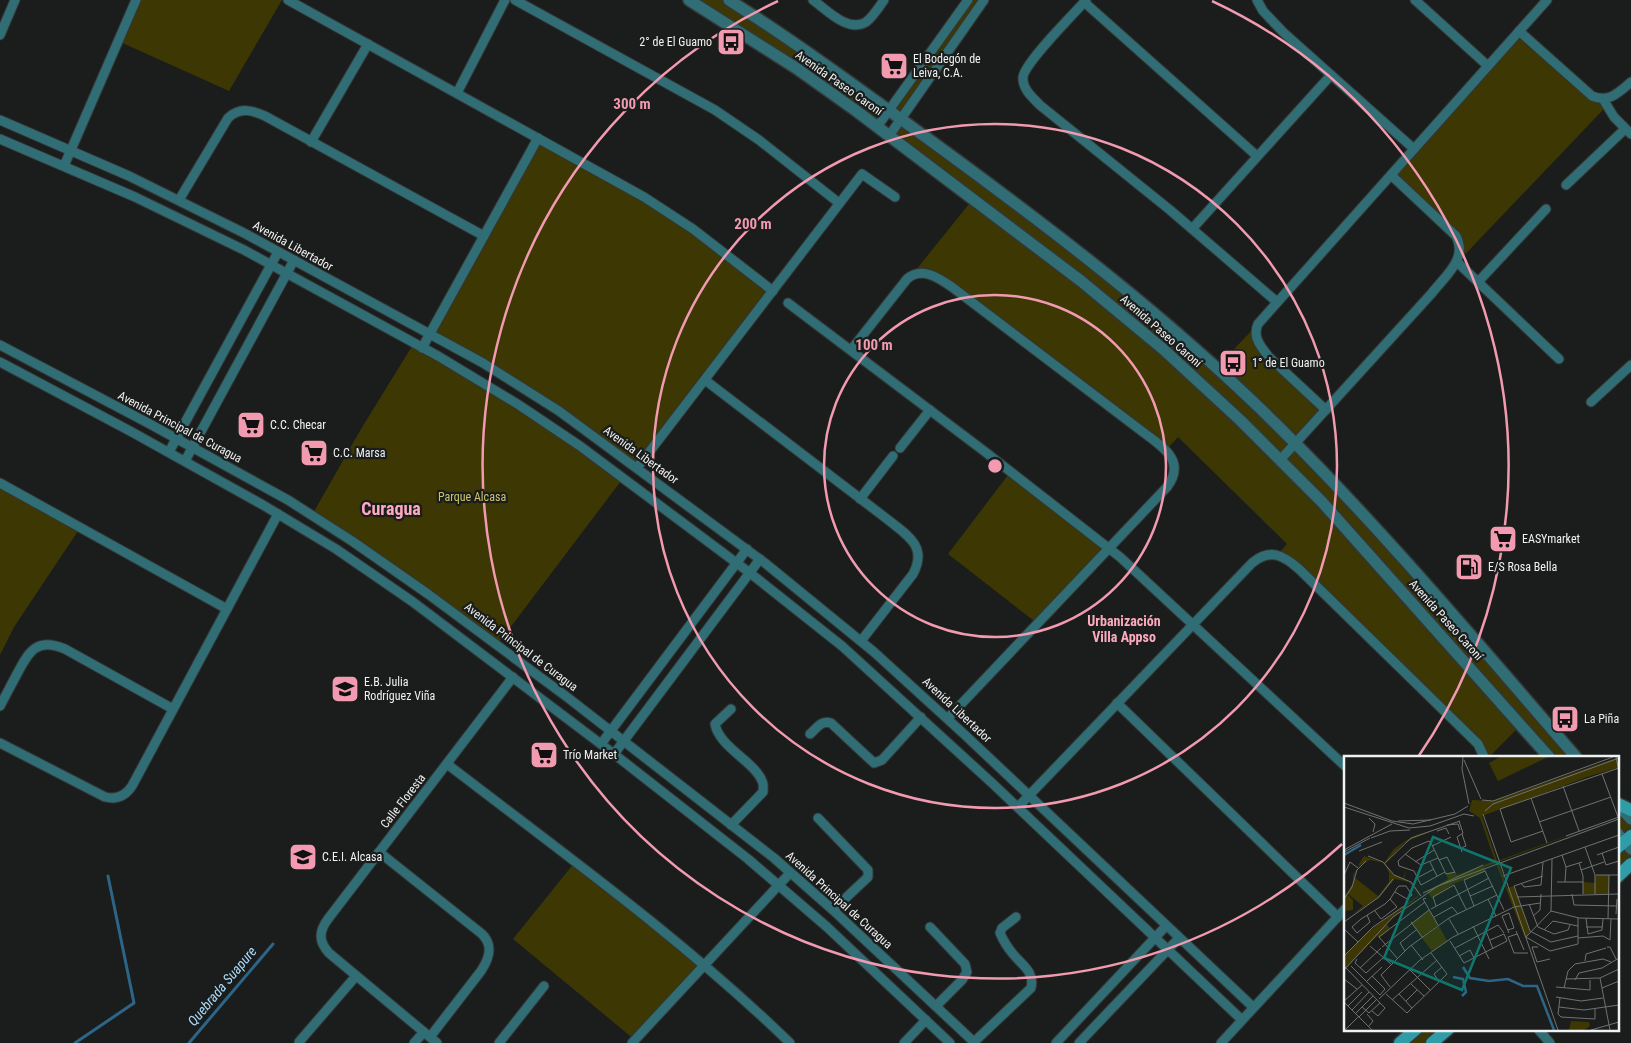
<svg xmlns="http://www.w3.org/2000/svg" width="1631" height="1043" font-family="'Roboto Condensed',sans-serif">
<rect width="100%" height="100%" fill="#1a1d1c"/>
<g fill="#3c3703">
<path d="M136 0H282L229 91 118 41Z"/>
<path d="M689 0H729L889 110 968 0H984L901 119 1217 367 1258 324V340L1326 410 1296 443 1576 757H1549L1521 725 1489 757H1484L1483 753 1299 569 1277 555 1287 544 1178 437 1166 450 941 280 911 276 973 199 889 136 901 119 890 111 877 127Z"/>
<path d="M1519 31 1598 98 1621 91 1454 266 1460 245 1391 175Z"/>
<path d="M538 138 644 197 773 291 637 468 559 411 430 334Z"/>
<path d="M414 343 438 356 624 477 497 645 312 515 361 429Z"/>
<path d="M1011 471 1110 549 1038 624 948 554Z"/>
<path d="M0 483 80 528 14 627 0 655Z"/>
<path d="M1617 803 1631 819V864L1617 877Z"/>
<path d="M575 862 705 965 635 1040 513 939Z"/>
<path d="M1416 1029H1448L1432 1043H1400Z"/>
</g>
<g fill="none" stroke-linecap="round" stroke-linejoin="round">
<g stroke="#2d6588" stroke-width="3">
<path d="M75 1043 134 1003 108 876"/>
<path d="M189 1043 273 944"/>
</g>
<defs>
<g id="minor">
<path d="M288 0 644 197 693 229 773 291"/>
<path d="M515 0 715 110 759 140 839 203"/>
<path d="M813 0C827 10 848 33 866 22 873 17 879 7 884 0"/>
<path d="M1086 0C1074 14 1025 62 1023 77 1022 89 1033 98 1041 106L1170 210 1277 302"/>
<path d="M1257 0 1263 11 1283 32 1414 149"/>
<path d="M1415 0 1488 66"/>
<path d="M1084 2 1257 156"/>
<path d="M1519 31 1592 96C1609 103 1618 93 1631 82"/>
<path d="M0 35 15 0"/>
<path d="M457 93 505 0"/>
<path d="M1603 99 1614 117 1631 134"/>
<path d="M0 120 129 176 244 233 483 363 559 411 765 563 874 652 965 735 1253 1007"/>
<path d="M877 127 968 0"/>
<path d="M889 136 984 0"/>
<path d="M0 139 135 197 244 250 438 356 519 405 580 446 750 573 842 646 992 783 1242 1020"/>
<path d="M311 142 368 44"/>
<path d="M64 166 136 0"/>
<path d="M1566 185 1625 129"/>
<path d="M179 200 228 118C240 107 252 110 265 116L484 236"/>
<path d="M1192 229 1331 75"/>
<path d="M1457 262 1559 359"/>
<path d="M1478 282 1546 209"/>
<path d="M788 303 984 451 1120 557 1345 766"/>
<path d="M0 345 148 423 288 500 352 541 428 594 567 697 774 858 833 910 975 1043"/>
<path d="M422 348 538 138"/>
<path d="M851 350 907 279C922 266 939 278 952 287L1139 429C1159 445 1188 459 1167 487L948 718"/>
<path d="M0 362 130 431 263 505 336 549 413 602 614 754 748 859 827 927 950 1043"/>
<path d="M705 380 887 519C907 535 928 546 913 574L861 641"/>
<path d="M1591 402 1631 365"/>
<path d="M1326 410 1269 357C1261 347 1252 337 1258 324L1547 0"/>
<path d="M900 448 930 410"/>
<path d="M169 452 278 252"/>
<path d="M1280 460 1432 293C1445 276 1468 259 1456 236L1391 175"/>
<path d="M185 461 294 260"/>
<path d="M637 468 862 174 895 197"/>
<path d="M0 483 227 609"/>
<path d="M860 499 893 456"/>
<path d="M1117 703 1338 917"/>
<path d="M0 706C6 695 11 685 17 674 29 651 37 637 65 649L173 709"/>
<path d="M810 734C817 728 821 720 831 723L874 763 882 760 921 717"/>
<path d="M0 743 105 797C117 800 126 795 132 786L278 514"/>
<path d="M601 744 747 549"/>
<path d="M614 754 760 559"/>
<path d="M447 764C564 854 684 940 790 1043"/>
<path d="M1018 807 1252 563C1270 548 1283 555 1299 569L1478 744 1484 757"/>
<path d="M818 818 868 870V877L833 910"/>
<path d="M731 825 763 792C763 789 764 784 762 781 755 762 719 747 715 724L731 709"/>
<path d="M379 852 482 934C494 946 489 959 481 971L430 1037"/>
<path d="M930 927 965 964 967 972 962 980 936 1006"/>
<path d="M1538 1029 1550 1043"/>
<path d="M299 1042 356 976"/>
<path d="M974 1042 1031 988C1035 972 1022 965 1013 954 1008 948 1003 940 1000 933L1002 928 1016 917"/>
<path d="M414 1043 424 1032"/>
<path d="M437 1043 329 953C318 941 319 931 328 919L513 677"/>
<path d="M499 1043 544 986"/>
<path d="M632 1043 790 873"/>
<path d="M904 1043 926 1020"/>
<path d="M1056 1043 1166 926"/>
<path d="M1079 1043 1179 938"/>
<path d="M1221 1043 1345 909"/>
</g>
<g id="tertiary">
<path d="M689 0 796 68 855 110 1081 281 1163 349 1240 420 1322 502 1549 757"/>
<path d="M729 0C797 43 862 91 927 138 1049 227 1169 318 1277 425 1383 530 1478 644 1576 757"/>
<path d="M1617 804 1631 819"/>
<path d="M1617 833 1631 849"/>
</g>
<g id="secondary">
<path d="M1618 804 1631 810"/>
<path d="M1617 848 1631 836"/>
<path d="M1617 877 1631 864"/>
<path d="M1400 1043 1416 1029"/>
<path d="M1432 1043 1448 1029"/>
</g>
</defs>
<use href="#minor" stroke="#343736" stroke-width="11"/>
<use href="#tertiary" stroke="#343736" stroke-width="14"/>
<use href="#secondary" stroke="#343736" stroke-width="15"/>
<use href="#minor" stroke="#306d74" stroke-width="9"/>
<use href="#tertiary" stroke="#306d74" stroke-width="11"/>
<use href="#secondary" stroke="#2f9ca7" stroke-width="12"/>
</g>
<g fill="none" stroke="#f29ab0" stroke-width="2.5">
<circle cx="995" cy="466" r="171"/>
<circle cx="995" cy="466" r="342"/>
<path d="M1342 844A513 513 0 1 1 778 1M1212 1A513 513 0 0 1 1418 757"/>
</g>
<defs>
<symbol id="bus-square" viewBox="-11 -11 22 22"><rect x="-9" y="-9" width="18" height="18" rx="4" fill="#f29ab0" stroke="#1a1d1c"/><path d="M-5-6H5V4H4V6H2V4H-2V6H-4V4H-5ZM-3.5-4V0h7V-4ZM-3.5 1.2v1.5H-2V1.2ZM2 1.2v1.5H3.5V1.2Z" fill="#111"/></symbol>
<symbol id="supermarket-square" viewBox="-11 -11 22 22"><rect x="-9" y="-9" width="18" height="18" rx="4" fill="#f29ab0" stroke="#1a1d1c"/><path d="M-6-5.5h2.5l.6 2H6L4.5 2H-2.5L-4.4-4H-6ZM-1.5 3.2a1.3 1.3 0 1 0 .1 0ZM3 3.2a1.3 1.3 0 1 0 .1 0Z" fill="#111"/></symbol>
<symbol id="fuel-square" viewBox="-11 -11 22 22"><rect x="-9" y="-9" width="18" height="18" rx="4" fill="#f29ab0" stroke="#1a1d1c"/><path d="M-5.5-6h7V0h2V4h1.3V-2.5L3-4.5l.8-.8L6-3V5H2.5V1h-1V6h-7ZM-4.2-4.7v3.2H.2V-4.7Z" fill="#111"/></symbol>
<symbol id="school-square" viewBox="-11 -11 22 22"><rect x="-9" y="-9" width="18" height="18" rx="4" fill="#f29ab0" stroke="#1a1d1c"/><path d="M0-5L7-2L0 1L-7-2ZM-4 1L0 2.5L4 1V4Q0 6-4 4Z" fill="#111"/></symbol>
</defs>
<g fill-rule="evenodd">
<use href="#bus-square" x="715" y="26" width="32" height="32"/>
<use href="#supermarket-square" x="878" y="50" width="32" height="32"/>
<use href="#bus-square" x="1217" y="347" width="32" height="32"/>
<use href="#supermarket-square" x="235" y="409" width="32" height="32"/>
<use href="#supermarket-square" x="298" y="437" width="32" height="32"/>
<use href="#supermarket-square" x="1487" y="523" width="32" height="32"/>
<use href="#fuel-square" x="1453" y="551" width="32" height="32"/>
<use href="#school-square" x="329" y="673" width="32" height="32"/>
<use href="#bus-square" x="1549" y="703" width="32" height="32"/>
<use href="#supermarket-square" x="528" y="739" width="32" height="32"/>
<use href="#school-square" x="287" y="841" width="32" height="32"/>
</g>
<g text-anchor="middle" dominant-baseline="central" stroke-width="4.5" stroke-linejoin="round" paint-order="stroke">
<g font-size="12" fill="#f0f2f1" stroke="#1a1d1c" text-anchor="start">
<text x="712" y="42" text-anchor="end">2° de El Guamo</text>
<text x="913" y="59">El Bodegón de<tspan x="913" dy="14">Leiva, C.A.</tspan></text>
<text x="1252" y="363">1° de El Guamo</text>
<text x="270" y="425">C.C. Checar</text>
<text x="333" y="453">C.C. Marsa</text>
<text x="1522" y="539">EASYmarket</text>
<text x="1488" y="567">E/S Rosa Bella</text>
<text x="364" y="682">E.B. Julia<tspan x="364" dy="14">Rodríguez Viña</tspan></text>
<text x="1584" y="719">La Piña</text>
<text x="563" y="755">Trío Market</text>
<text x="322" y="857">C.E.I. Alcasa</text>
</g>
<g font-size="12" fill="#f0f2f1" stroke="#1a1d1c">
<text transform="translate(839 83) rotate(35)">Avenida Paseo Caroní</text>
<text transform="translate(293 246) rotate(29)">Avenida Libertador</text>
<text transform="translate(1161 331) rotate(41)">Avenida Paseo Caroní</text>
<text transform="translate(180 427) rotate(28)">Avenida Principal de Curagua</text>
<text transform="translate(641 455) rotate(36)">Avenida Libertador</text>
<text transform="translate(1446 620) rotate(48)">Avenida Paseo Caroní</text>
<text transform="translate(521 647) rotate(37)">Avenida Principal de Curagua</text>
<text transform="translate(957 710) rotate(43)">Avenida Libertador</text>
<text transform="translate(403 801) rotate(-52)">Calle Floresta</text>
<text transform="translate(839 900) rotate(42)">Avenida Principal de Curagua</text>
</g>
<g font-size="12" fill="#cbc36a" stroke="#1a1d1c">
<text x="472" y="497">Parque Alcasa</text>
</g>
<g font-size="14" font-weight="bold" fill="#fdaabf" stroke="#1a1d1c">
<text x="1124" y="621">Urbanización<tspan x="1124" dy="16">Villa Appso</tspan></text>
</g>
<g font-size="14" font-style="italic" fill="#abdafa" stroke="#1a1d1c">
<text transform="translate(222 986) rotate(-50)">Quebrada Suapure</text>
</g>
<g font-size="18" font-weight="bold" fill="#fdaabf" stroke="#1a1d1c">
<text x="391" y="508">Curagua</text>
</g>
</g>
<g transform="translate(1344 756)">
<rect width="275" height="275" fill="#1a1d1c"/>
<path d="M156 1H204L154 25 145 7ZM275 1V16L273 12 246 20 138 60 153 105 275 61 154 106 163 132 170 130 186 176 181 182 152 107 140 111 142 115 109 128 88 143 84 136 76 139 48 162 42 168 46 172 35 182 33 180 0 214V200L25 175 75 139 65 126 51 123 34 142 7 159 19 150 4 138 1 141 4 139 9 144V154L0 155V141L9 127V119L13 112 10 121 34 140 45 126V117L40 107 26 104 13 111 20 100 40 107 50 93 61 85 73 79 92 73 60 87 41 107 48 118 59 122 63 113 60 123 69 128 77 139 104 123 102 118 111 116 113 119 151 105 136 62 125 55 128 44 149 45ZM251 119H265V138H239V126L251 127ZM85 154 94 169 78 181 67 167ZM95 170 103 185 88 195 78 182ZM227 265 245 266 246 270 240 274H225Z" fill="#3c3703"/>
<path fill="none" stroke="#2d6588" stroke-width="2.5" d="M0 99 17 89M119 211 126 222 145 225 164 223 179 230H193L210 274M109 221 119 223 122 236 118 240"/>
<path fill="none" stroke="#707271" stroke-width="1" d="M119 1 118 13 125 48M272 1 275 16M120 4 137 43M258 18 274 61M219 30 235 75M187 42 203 87M138 44 149 45 269 1M0 47 48 65 69 68 111 58 124 50M0 51 65 72 86 70 120 58 130 60M141 55 149 48 275 2M139 58 214 274M25 62 31 68 29 76M54 65 87 64M115 65 119 77 113 81 118 96M195 66 267 41M103 69 114 68 116 74M93 75 102 72 105 78M199 75 167 86 156 53 275 12M222 80 275 61M22 82 48 68M27 82 46 75 66 74M88 90 107 81M241 91 251 119V138M117 92 122 90 118 78M0 94 22 82M15 95 38 86M0 96 26 82M258 97 262 109 275 105M61 98 77 109 94 102M218 99 222 111 221 126M253 99 275 91M24 100 39 106 50 119M95 104 103 101 111 117M71 106 90 94M86 106 93 120M235 107 239 120V138M40 108 67 82 116 65M222 111 238 106M237 114 260 106M101 116 77 129 70 115 55 110 54 105 68 92 85 85 87 87 102 118 111 116M0 119 6 106 14 112M50 119 67 126 77 140M252 119H275M159 120 275 79M199 120 170 130 186 175 207 186 234 180M73 122 90 113M213 126H239M177 127 180 131 197 129 199 106M79 137 139 109M228 138 230 149 273 150M126 140 149 130M173 141 275 138M82 142 79 143 94 169M0 143 8 131 13 114 22 105M144 143 152 160M185 148 194 171 210 178 224 174 226 169M92 150 89 141 110 129 122 153M130 150 120 124 141 115 160 154M87 153 145 122M31 155 37 163 53 151 46 143M207 155 182 181 206 195 234 188V162M207 155 235 162 275 163M207 155 208 103M272 158 273 143M23 159 26 166 13 177 8 171 17 163 41 148 47 142 48 140 52 134 53 132 55 130H62L68 139 63 143 51 136M158 160 165 157 170 172 164 174M158 160 165 177M189 160 196 154 197 138M90 161 108 151 114 158M242 162 244 178 258 174 259 163M105 163 114 178M264 163 265 119M0 166 35 141 49 123M67 166 78 181M129 170 145 203M242 171H258M0 173 14 186M200 174 209 165 234 170M142 175 149 193M172 175 180 194M173 178 164 181 170 197H184M234 182 259 180 266 184 267 163M106 185 120 207 163 185 160 178 146 184M67 189 79 204M26 190 47 208M38 191 85 154M194 191H188L193 206 206 203M263 191H266L272 203M111 192 154 169 160 177M61 195 56 187 72 174M0 200 29 171 60 150M115 200 126 194 130 202M53 202 35 181 81 146M13 203 11 207 22 217 40 201M241 205 242 198 262 192M0 210 41 252 34 260 28 255M7 210 36 239 41 233 28 220M16 212 37 192M65 213 86 234M0 214 49 161 94 130 275 63M256 222 266 274M0 223 13 233M222 223 256 222 275 213M231 224 235 217 258 212 275 202M23 225 38 211M95 226 90 218 98 211M66 227 80 240M46 231 37 219 65 191 105 162 153 139M212 231 246 234V224M220 232 224 215 231 208 259 203 267 206M258 232 275 225M42 238 63 257 103 218 87 197M55 238 68 252M212 241 237 245 259 242M216 242 214 258 217 261 251 263V253M35 243 76 204 109 181 170 151 196 147M48 244 93 204M0 245 18 229M62 245 73 234M0 246 28 274M4 250 18 236M18 251 25 257 36 247M215 251 240 254 275 249M8 254 25 236M12 257 29 240M23 258 29 265 25 270M15 261 33 243M1 274 15 260M247 274 275 266"/>
<path fill="#0f766e" fill-opacity="0.15" stroke="#0f766e" stroke-width="2.5" d="M89 81 167 112 118 234 40 202Z"/>
<rect width="275" height="275" fill="none" stroke="#f0f2f1" stroke-width="2.5"/>
</g>
<circle cx="995" cy="466" r="8" fill="#f29ab0" stroke="#1a1d1c" stroke-width="2.5"/>
<g font-size="15" text-anchor="middle" font-weight="bold" fill="#f29ab0" stroke="#1a1d1c" stroke-width="4.5" stroke-linejoin="round" paint-order="stroke">
<text x="632" y="109">300 m</text>
<text x="753" y="229">200 m</text>
<text x="874" y="350">100 m</text>
</g>
</svg>
